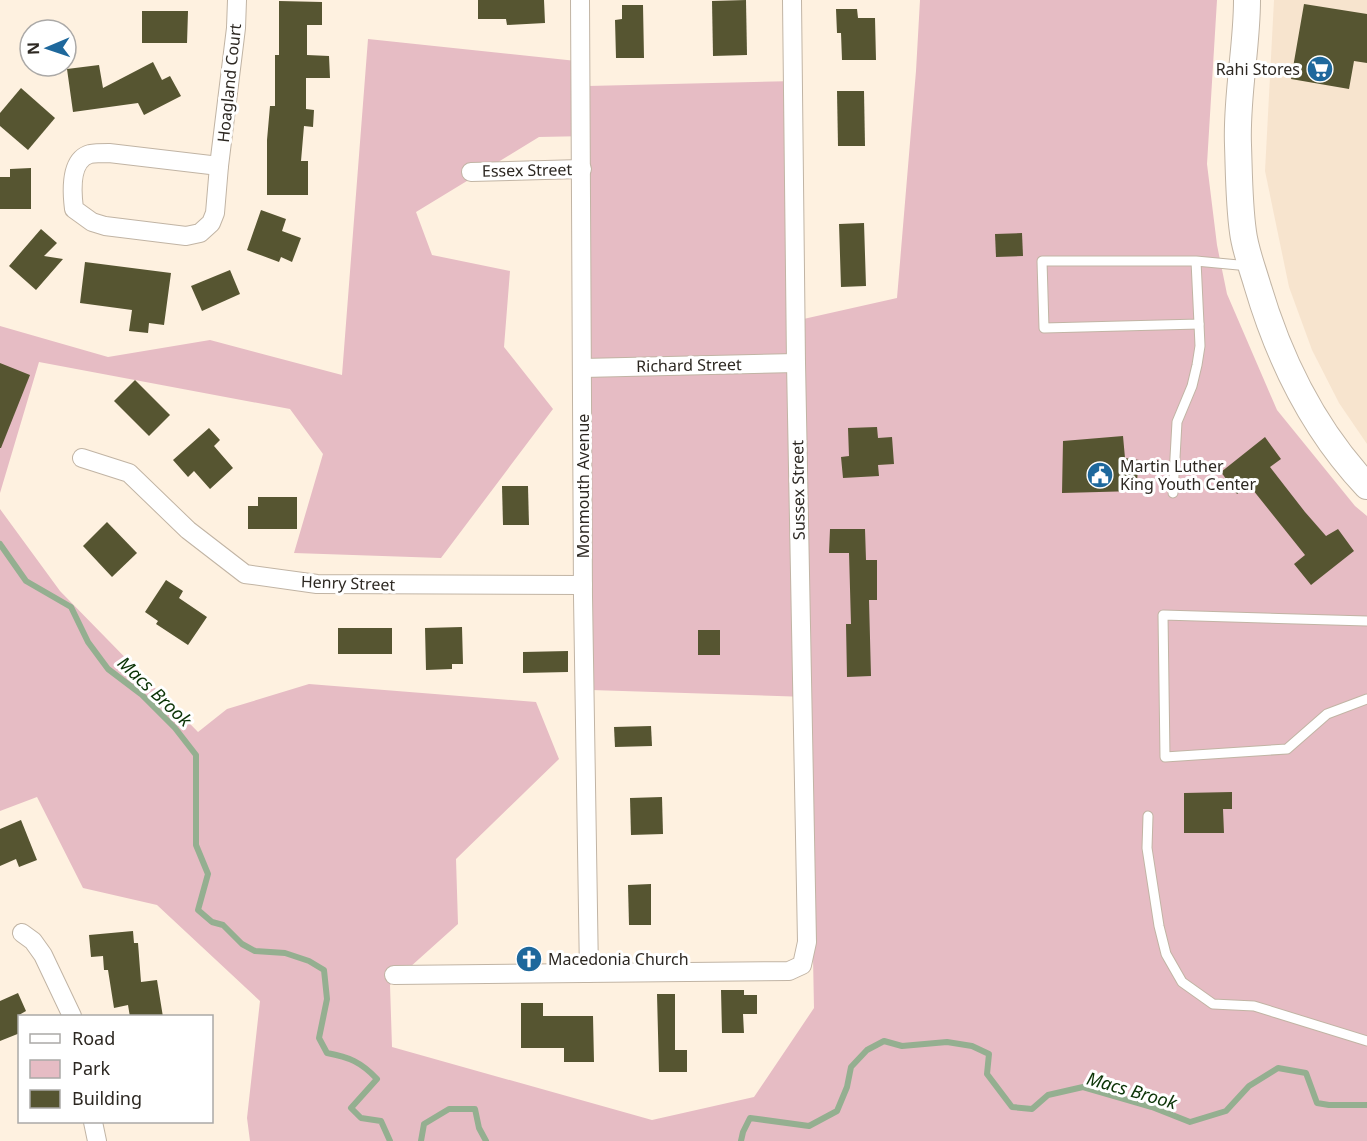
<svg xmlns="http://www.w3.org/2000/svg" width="1367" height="1141" font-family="'Noto Sans',sans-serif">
<rect width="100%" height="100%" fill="#fef1e0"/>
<path fill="#f7e4ce" d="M1274 0H1367V444L1339 403 1312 350 1289 287 1265 171Z"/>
<path fill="#e6bcc4" d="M920 0H1217L1207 164 1217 245 1227 294 1277 410 1355 506 1367 516V1141H250L247 1118 260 1001 157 905 83 888 37 797 0 811V509L60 591 198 732 227 709 309 684 536 702 559 759 456 859 458 924 390 985 392 1047 652 1120 754 1097 814 1008 808 697 591 690 588 136 539 137 416 212 432 255 510 271 504 347 553 409 441 558 294 553 323 454 290 409 39 362 0 493V326L108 357 210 340 342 375 368 39 586 62 588 86 797 81 799 320 897 298 916 71Z"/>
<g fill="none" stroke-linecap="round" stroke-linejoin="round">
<g stroke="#94af90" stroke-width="6">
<path d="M0 544 26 581 71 607 88 642 108 669 141 694 175 728 196 755V845L208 874 198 910 212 922 223 925 242 944 255 951 285 953 309 961 324 970 327 999 319 1038 327 1053C349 1057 361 1062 377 1079L351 1108 361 1118 381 1121 390 1141"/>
<path d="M421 1141 424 1124 449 1109H475L479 1128 486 1141"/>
<path d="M741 1141 743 1132 750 1118 809 1126 837 1111 847 1087 851 1067 867 1050 884 1041 902 1046 947 1042 972 1046 989 1054 987 1074 1012 1107 1032 1109 1048 1095 1083 1087 1152 1107 1190 1122 1226 1111 1249 1086 1278 1068 1306 1073 1317 1103 1329 1105H1367"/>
</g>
</g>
<g fill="#565531">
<path d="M478 0H544L545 23 507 25 506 19H478Z"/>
<path d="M746 0 747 55 713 56 712 1Z"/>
<path d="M279 1 322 2V25H307V55L329 56 330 78H306V109L314 110 313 127 304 126 301 161H308V195H267V140L270 106H275V55H279Z"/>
<path d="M1304 4 1367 14V63L1354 61 1349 89 1291 79Z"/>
<path d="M622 5H643L644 58H616L615 20 622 19Z"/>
<path d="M836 9H857L858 18H875L876 60H842L841 33H837Z"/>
<path d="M142 11H188L187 43H142Z"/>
<path d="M153 62 162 80 170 76 181 96 144 115 138 103 73 112 67 69 99 65 103 88Z"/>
<path d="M21 88 55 118 28 150 0 126V113Z"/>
<path d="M837 91H864L865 146H838Z"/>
<path d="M31 168V209H0V177H10V169Z"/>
<path d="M261 210 286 219 282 231 301 238 292 262 281 257 279 262 247 250Z"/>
<path d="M864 223 866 286 841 287 839 224Z"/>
<path d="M41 229 57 243 44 256 63 259 36 290 9 266Z"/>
<path d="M1022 233 1023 256 996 257 995 234Z"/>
<path d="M85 262 171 273 164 325 149 323 148 333 129 331 132 310 80 303Z"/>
<path d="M230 270 240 294 202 311 191 286Z"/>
<path d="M0 363 30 375 1 448H0Z"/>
<path d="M135 380 170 415 149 436 114 401Z"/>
<path d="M877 427 878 438 892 437 894 464 878 465 879 476 843 478 841 457 849 456 848 428Z"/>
<path d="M209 428 220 440 214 446 233 468 210 489 194 471 188 477 173 460Z"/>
<path d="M1123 436 1125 458 1139 460 1136 491 1062 493 1063 441Z"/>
<path d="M1265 437 1281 459 1270 467 1305 512 1326 536 1338 529 1354 551 1311 585 1294 564 1305 555 1249 485 1237 494 1221 472Z"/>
<path d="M502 486H528L529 525H503Z"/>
<path d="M258 497H297V529H248V506H258Z"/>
<path d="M107 522 137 553 112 577 83 546Z"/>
<path d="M830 529H865L866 560H877V600H869L871 676 847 677 846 624H851L849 553H829Z"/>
<path d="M166 580 183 591 179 598 207 617 188 645 156 624 158 621 145 612Z"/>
<path d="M462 627 463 664H452V669L426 670 425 628Z"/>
<rect x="338" y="628" width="54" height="26"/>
<rect x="698" y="630" width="22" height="25"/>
<path d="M568 651V672L523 673V652Z"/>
<path d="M651 726 652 746 615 747 614 727Z"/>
<path d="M1232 792V809H1223L1224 833H1184V793Z"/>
<path d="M662 797 663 834 631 835 630 798Z"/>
<path d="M21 820 37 860 19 867 16 859 0 866V829Z"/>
<path d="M651 884V925H629L628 885Z"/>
<path d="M133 931 134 943H138L141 982 157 980 163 1017H130L128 1005 114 1008 108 970H104L103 956 91 957 89 935Z"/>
<path d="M721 990H744V995H757V1014H743L744 1033H722Z"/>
<path d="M18 993 26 1011 19 1015 20 1033 0 1041V1001Z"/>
<path d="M657 994H675V1050H687V1072H659Z"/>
<path d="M521 1003H543V1016H593L594 1062H564V1048H521Z"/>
</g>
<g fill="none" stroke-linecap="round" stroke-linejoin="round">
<defs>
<g id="lane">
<path d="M1196 261 1199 324 1044 328 1042 261H1196L1249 266"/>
<path d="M1173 493 1177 422 1192 386 1197 365 1200 346 1199 324"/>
<path d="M1367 621 1163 615 1165 757 1287 749 1327 714 1367 699"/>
<path d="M1148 816 1147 848 1159 926 1166 954 1182 982 1213 1004 1254 1006 1367 1041"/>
</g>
<g id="street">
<path d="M580 0 583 597 589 973"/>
<path d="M109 153 219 166 215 213 211 223 200 233 186 236 105 226 92 222 74 209C72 193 69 160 90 154 95 153 103 153 109 153Z"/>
<path d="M219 166 236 28 237 0"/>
<path d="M471 172 582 169"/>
<path d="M583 368 796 363"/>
<path d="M82 458 129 473 188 530 245 574 317 584 583 585"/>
<path d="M22 933 33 941 43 955 72 1016"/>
<path d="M394 975 789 971 802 965 807 942 796 363 792 0"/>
<path d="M93 1122 97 1141"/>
</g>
<path id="secondary" d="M1247 0C1247 48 1236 97 1238 145 1239 174 1239 204 1243 232 1245 249 1252 267 1257 284 1279 359 1313 429 1367 486"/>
</defs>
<use href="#lane" stroke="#c1b4a4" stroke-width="11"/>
<use href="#street" stroke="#c1b4a4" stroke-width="20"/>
<use href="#secondary" stroke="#c1b4a4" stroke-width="28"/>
<use href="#lane" stroke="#fff" stroke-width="9"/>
<use href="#street" stroke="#fff" stroke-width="18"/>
<use href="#secondary" stroke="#fff" stroke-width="26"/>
</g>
<defs>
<symbol id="supermarket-disc" viewBox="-11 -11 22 22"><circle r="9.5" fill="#1e689c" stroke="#fff"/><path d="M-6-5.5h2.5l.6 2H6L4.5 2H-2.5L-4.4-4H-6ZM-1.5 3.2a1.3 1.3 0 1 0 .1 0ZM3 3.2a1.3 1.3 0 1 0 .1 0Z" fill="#fff"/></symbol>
<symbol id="civic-disc" viewBox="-11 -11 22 22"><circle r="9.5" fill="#1e689c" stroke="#fff"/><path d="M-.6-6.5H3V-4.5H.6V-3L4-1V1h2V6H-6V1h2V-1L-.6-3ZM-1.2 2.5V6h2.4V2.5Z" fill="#fff"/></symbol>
<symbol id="church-disc" viewBox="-11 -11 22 22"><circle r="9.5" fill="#1e689c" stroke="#fff"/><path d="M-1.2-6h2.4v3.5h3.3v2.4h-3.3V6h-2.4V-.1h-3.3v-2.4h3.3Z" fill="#fff"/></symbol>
</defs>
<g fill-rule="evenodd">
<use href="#supermarket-disc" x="1305" y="54" width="30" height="30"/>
<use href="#civic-disc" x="1085" y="460" width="30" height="30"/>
<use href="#church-disc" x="514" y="944" width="30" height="30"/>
</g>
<g text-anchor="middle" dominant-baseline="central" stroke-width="6" stroke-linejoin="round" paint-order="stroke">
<g font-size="16" fill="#2d2822" stroke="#fff" text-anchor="start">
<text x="1300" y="69" text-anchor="end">Rahi Stores</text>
<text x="1120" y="466">Martin Luther<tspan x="1120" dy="18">King Youth Center</tspan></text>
<text x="548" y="959">Macedonia Church</text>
</g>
<g font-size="16" fill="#2d2822" stroke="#fff">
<text transform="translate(229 83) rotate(-84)">Hoagland Court</text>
<text transform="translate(527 170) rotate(-1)">Essex Street</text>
<text transform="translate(689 365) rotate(-1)">Richard Street</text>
<text transform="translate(583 486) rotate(-90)">Monmouth Avenue</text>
<text transform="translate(798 490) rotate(-91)">Sussex Street</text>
<text transform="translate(348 583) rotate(2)">Henry Street</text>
</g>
<g font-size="18" font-style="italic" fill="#0b3306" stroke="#fff">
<text transform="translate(155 691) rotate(43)">Macs Brook</text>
<text transform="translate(1132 1090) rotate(16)">Macs Brook</text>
</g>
</g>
<rect x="18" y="1015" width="195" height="108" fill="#ffffff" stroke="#aba9a7" stroke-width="1.5"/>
<rect x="30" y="1034" width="30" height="9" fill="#ffffff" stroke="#aba9a7" stroke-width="1.5"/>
<text x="72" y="1045" font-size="18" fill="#2d2822">Road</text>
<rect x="30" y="1060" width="30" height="18" fill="#e6bcc4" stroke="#aba9a7" stroke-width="1.5"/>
<text x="72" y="1075" font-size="18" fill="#2d2822">Park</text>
<rect x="30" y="1090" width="30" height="18" fill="#565531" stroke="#aba9a7" stroke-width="1.5"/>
<text x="72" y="1105" font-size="18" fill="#2d2822">Building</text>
<g transform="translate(48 48) rotate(268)"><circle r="28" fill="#ffffff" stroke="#aba9a7" stroke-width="1.5"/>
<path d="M0-4.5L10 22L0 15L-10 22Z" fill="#1e689c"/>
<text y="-9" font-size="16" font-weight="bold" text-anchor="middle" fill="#2d2822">N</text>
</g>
</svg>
